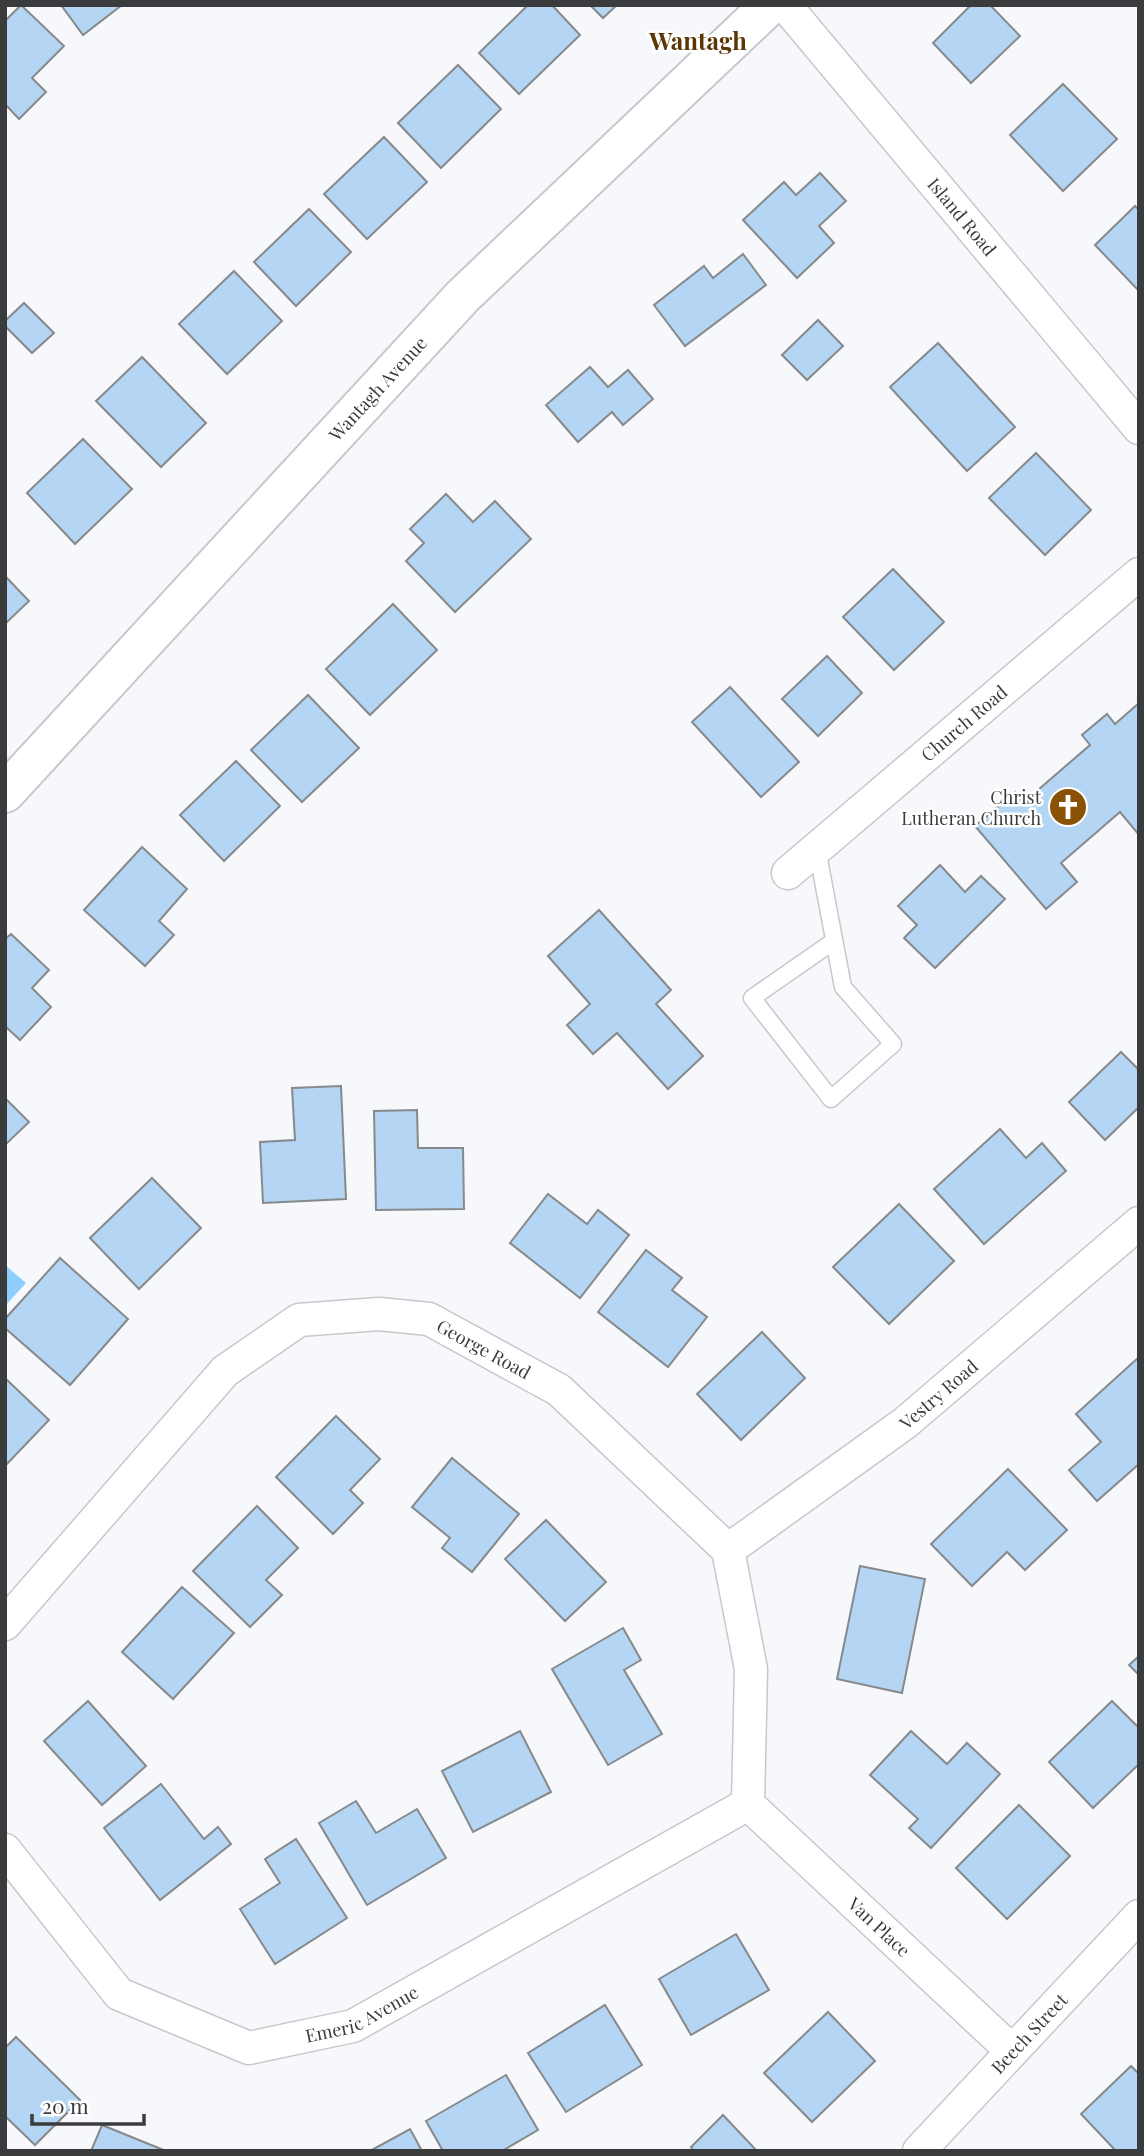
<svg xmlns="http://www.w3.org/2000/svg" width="1144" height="2156" font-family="'Playfair Display',serif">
<rect width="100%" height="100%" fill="#f6f8fb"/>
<path fill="#8dcefc" d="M5 1265 26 1283 5 1306Z"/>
<g fill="#b4d5f4" stroke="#87898b" stroke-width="2">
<path d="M21 5 64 46 32 78 46 92 19 119 5 104V21Z"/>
<path d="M61 5H122L83 35Z"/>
<path d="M528 5H552L580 35 519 94 479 53Z"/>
<path d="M590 5H617L603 18Z"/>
<path d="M971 5H990L1020 36 971 83 933 43Z"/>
<path d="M458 65 501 109 441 168 398 123Z"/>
<path d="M1063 84 1117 139 1063 191 1010 135Z"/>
<path d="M384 137 427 182 367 239 324 194Z"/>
<path d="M820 173 846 201 819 226 834 243 797 278 743 220 784 182 796 195Z"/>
<path d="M1135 206 1139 210V291L1095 245Z"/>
<path d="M309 209 351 252 296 306 254 262Z"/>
<path d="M743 254 766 285 685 346 654 305 704 266 713 278Z"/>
<path d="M234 271 282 321 227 374 179 324Z"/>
<path d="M24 303 54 333 32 353 5 326V321Z"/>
<path d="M818 320 843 346 807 380 782 355Z"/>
<path d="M938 343 1015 427 967 471 890 387Z"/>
<path d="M142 357 206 423 161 467 96 401Z"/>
<path d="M590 367 608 387 628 370 653 399 623 425 612 412 578 442 546 405Z"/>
<path d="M83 439 132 489 75 544 27 493Z"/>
<path d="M1036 453 1091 510 1045 555 989 498Z"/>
<path d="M446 494 473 522 495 501 531 539 455 612 406 561 424 543 410 529Z"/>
<path d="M893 569 944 622 894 670 843 617Z"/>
<path d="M5 576 29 601 5 624Z"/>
<path d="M393 604 437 650 370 715 326 669Z"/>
<path d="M827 656 862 693 818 736 782 699Z"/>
<path d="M730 687 799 762 761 797 692 722Z"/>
<path d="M308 695 359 748 302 802 251 750Z"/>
<path d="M1139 703V835L1120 812 1061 863 1077 882 1046 909 975 826 1015 792 1024 802 1090 745 1082 735 1107 714 1115 724Z"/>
<path d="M236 761 280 806 224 861 180 815Z"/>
<path d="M142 847 187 889 159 921 174 935 145 966 84 910Z"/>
<path d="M940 865 965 892 981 876 1005 899 935 968 904 938 917 925 898 906Z"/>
<path d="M599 910 671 990 656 1004 703 1056 668 1089 617 1033 593 1054 567 1025 590 1004 548 956Z"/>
<path d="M11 934 49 970 32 988 51 1007 20 1040 5 1026V939Z"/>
<path d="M1121 1052 1139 1070V1107L1105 1140 1069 1102Z"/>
<path d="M341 1086 346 1199 263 1203 260 1142 295 1140 292 1088Z"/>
<path d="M5 1098 29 1122 5 1145Z"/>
<path d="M417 1110 418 1148H463L464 1209 376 1210 374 1111Z"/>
<path d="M1000 1129 1026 1158 1042 1143 1066 1171 984 1244 934 1189Z"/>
<path d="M152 1178 201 1228 139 1289 90 1238Z"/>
<path d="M548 1194 587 1224 598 1210 629 1235 580 1298 510 1243Z"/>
<path d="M899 1204 954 1261 889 1324 833 1267Z"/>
<path d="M646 1250 682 1278 672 1290 707 1317 668 1367 598 1312Z"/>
<path d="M60 1258 128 1319 70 1385 5 1328V1319Z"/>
<path d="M762 1332 805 1378 741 1440 697 1394Z"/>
<path d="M1139 1357V1464L1097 1501 1069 1470 1101 1442 1076 1414Z"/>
<path d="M5 1378 49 1420 5 1466Z"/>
<path d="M336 1416 380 1459 350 1490 363 1503 333 1534 276 1477Z"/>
<path d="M452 1458 519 1514 472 1572 442 1548 450 1538 412 1507Z"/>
<path d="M1008 1469 1067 1530 1025 1570 1007 1552 972 1586 931 1544Z"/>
<path d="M257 1506 298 1548 266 1580 282 1595 250 1627 193 1571Z"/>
<path d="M546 1520 606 1582 565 1621 505 1559Z"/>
<path d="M860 1566 925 1579 902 1693 837 1679Z"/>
<path d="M182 1587 234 1633 173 1699 122 1652Z"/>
<path d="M623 1628 641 1660 624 1670 662 1734 608 1765 552 1669Z"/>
<path d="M1139 1656V1675L1129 1665Z"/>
<path d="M88 1701 146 1766 102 1805 44 1741Z"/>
<path d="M1112 1701 1139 1728V1764L1093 1808 1049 1762Z"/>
<path d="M520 1731 551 1792 473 1832 442 1771Z"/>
<path d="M911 1731 947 1764 967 1743 1000 1774 931 1848 909 1828 918 1819 870 1775Z"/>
<path d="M161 1784 204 1839 218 1827 231 1844 160 1900 104 1828Z"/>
<path d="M356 1801 376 1833 417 1809 446 1858 367 1905 319 1823Z"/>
<path d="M1019 1805 1070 1856 1007 1919 956 1868Z"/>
<path d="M296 1839 347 1918 275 1964 240 1909 280 1883 265 1859Z"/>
<path d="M736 1934 769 1990 691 2035 659 1979Z"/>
<path d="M605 2005 642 2065 566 2112 528 2053Z"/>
<path d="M828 2012 875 2061 812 2122 764 2073Z"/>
<path d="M16 2037 80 2100 35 2145 5 2116V2048Z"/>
<path d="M1131 2066 1139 2074V2151H1116L1081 2114Z"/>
<path d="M506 2075 538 2130 502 2151H443L426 2121Z"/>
<path d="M723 2115 757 2151H694L691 2147Z"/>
<path d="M102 2125 166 2151H91Z"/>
<path d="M410 2129 422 2151H370Z"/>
</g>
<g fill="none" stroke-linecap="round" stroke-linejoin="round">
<defs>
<path id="lane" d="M817 849 843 987 893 1044 831 1099 752 998 834 941"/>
<g id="street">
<path id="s1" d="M785 5 1139 428"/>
<path id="s2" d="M788 873 1139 574"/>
<path id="s3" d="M728 1550 905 1423 1139 1223"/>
<path id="s4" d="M5 1624 225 1371 299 1320 379 1314 429 1319 559 1390 728 1550 751 1669 748 1804"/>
<path id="s5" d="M748 1804 1012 2051"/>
<path id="s6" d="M5 1850 119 1994 249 2048 353 2026 748 1804"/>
<path id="s7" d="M919 2151 1139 1916"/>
</g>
<g id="secondary">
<path id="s8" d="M5 793 463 296 770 5"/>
</g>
</defs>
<use href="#lane" stroke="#c6c8cb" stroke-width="19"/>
<use href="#street" stroke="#c6c8cb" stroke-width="35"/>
<use href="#secondary" stroke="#c6c8cb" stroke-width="42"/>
<use href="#lane" stroke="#fff" stroke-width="16"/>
<use href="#street" stroke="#fff" stroke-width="32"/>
<use href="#secondary" stroke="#fff" stroke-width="38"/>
</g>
<defs>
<symbol id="church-disc" viewBox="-11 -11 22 22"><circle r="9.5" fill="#8a5205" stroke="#fff"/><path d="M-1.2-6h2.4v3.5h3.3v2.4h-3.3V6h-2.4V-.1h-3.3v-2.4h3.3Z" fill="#fff"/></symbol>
</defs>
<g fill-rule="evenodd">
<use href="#church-disc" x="1046" y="785" width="44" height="44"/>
</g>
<g text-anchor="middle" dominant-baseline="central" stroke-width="5" stroke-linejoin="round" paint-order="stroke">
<g font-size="18" fill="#3a3b3c" stroke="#fff">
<text stroke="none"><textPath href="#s1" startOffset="276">Island Road</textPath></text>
<text stroke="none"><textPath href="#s8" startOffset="550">Wantagh Avenue</textPath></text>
<text stroke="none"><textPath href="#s2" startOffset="231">Church Road</textPath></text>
<text stroke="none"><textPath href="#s4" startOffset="618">George Road</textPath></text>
<text stroke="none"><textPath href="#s3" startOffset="262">Vestry Road</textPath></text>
<text stroke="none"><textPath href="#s5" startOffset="180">Van Place</textPath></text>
<text stroke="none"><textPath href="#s6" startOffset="443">Emeric Avenue</textPath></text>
<text stroke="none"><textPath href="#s7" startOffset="161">Beech Street</textPath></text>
</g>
<g font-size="18" fill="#3a3b3c" stroke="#fff" text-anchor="end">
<text x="1041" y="797">Christ<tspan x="1041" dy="21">Lutheran Church</tspan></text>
</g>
<g font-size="24" font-weight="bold" fill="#5c3605" stroke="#fff">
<text x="698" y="40">Wantagh</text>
</g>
</g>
<rect width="1144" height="2156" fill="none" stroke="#3a3b3c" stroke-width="14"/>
<path d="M32 2114v10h112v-10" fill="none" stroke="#3a3b3c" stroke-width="3.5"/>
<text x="42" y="2114" font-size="21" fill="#3a3b3c" stroke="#ffffff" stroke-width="5" paint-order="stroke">20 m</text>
</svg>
